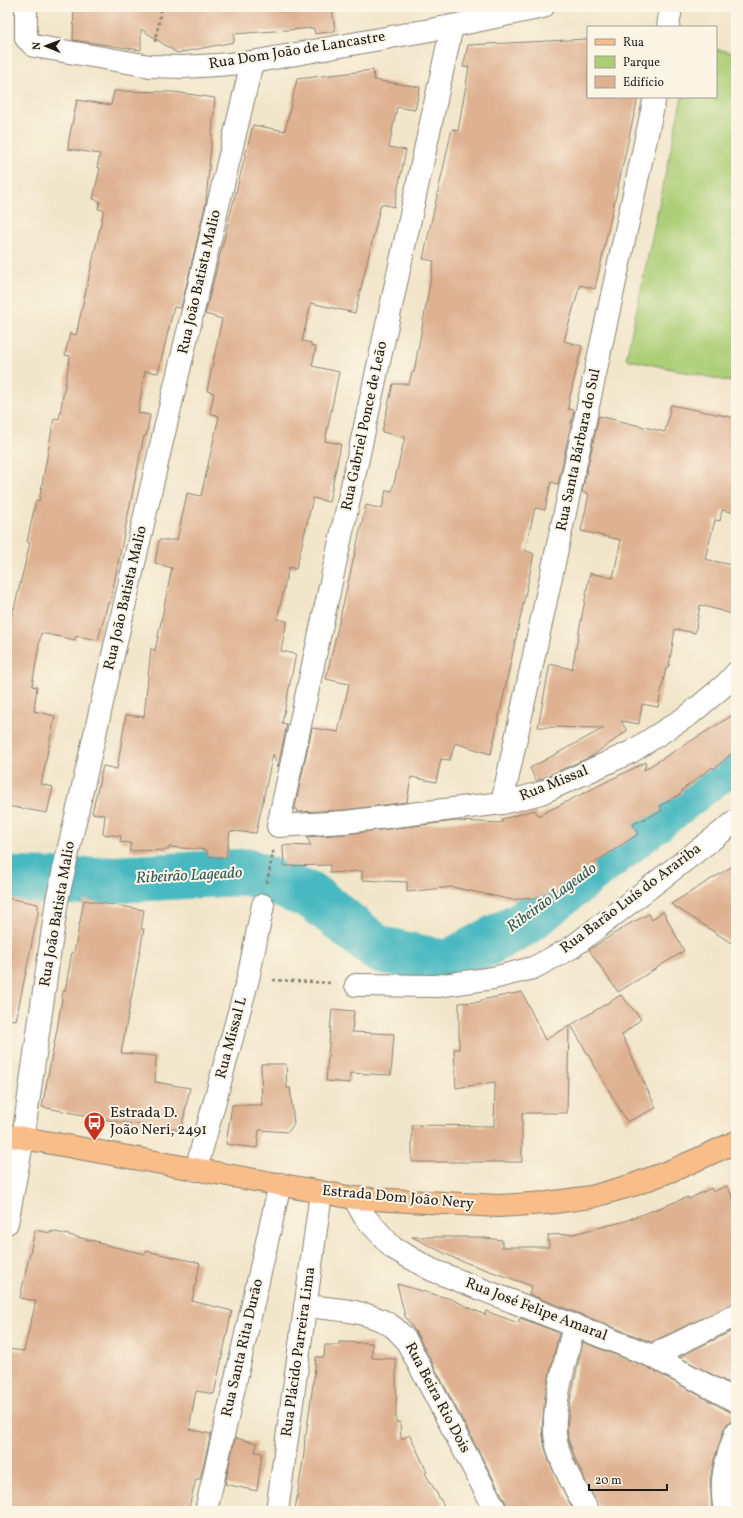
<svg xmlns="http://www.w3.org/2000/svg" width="743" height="1518" font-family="Vollkorn,serif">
<rect width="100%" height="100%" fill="#fcf5e5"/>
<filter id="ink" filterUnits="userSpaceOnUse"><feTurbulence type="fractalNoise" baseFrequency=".025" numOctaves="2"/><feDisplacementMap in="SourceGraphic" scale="8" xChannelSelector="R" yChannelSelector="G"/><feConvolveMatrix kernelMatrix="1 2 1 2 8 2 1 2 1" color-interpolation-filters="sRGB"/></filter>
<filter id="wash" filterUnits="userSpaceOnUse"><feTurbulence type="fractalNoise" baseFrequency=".012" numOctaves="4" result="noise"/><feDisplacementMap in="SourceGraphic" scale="16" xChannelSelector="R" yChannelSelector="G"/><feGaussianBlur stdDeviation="0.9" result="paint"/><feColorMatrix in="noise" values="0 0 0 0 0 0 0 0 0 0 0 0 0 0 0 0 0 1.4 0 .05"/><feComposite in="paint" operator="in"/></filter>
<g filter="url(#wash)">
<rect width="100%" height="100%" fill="#f2e6ca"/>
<path fill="#abce76" stroke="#647549" d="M716 49 736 53V383L626 359 682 97H716Z"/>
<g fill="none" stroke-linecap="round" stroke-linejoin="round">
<path stroke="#4ab9c1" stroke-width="47" d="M7 880 70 882 248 872 313 897 378 949 447 964 524 923 711 775 736 760"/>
</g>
<g id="blocks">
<g fill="#deb191">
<path d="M74 7H332L335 31 315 34 314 28 234 34V42L177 53 141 29V50L73 40Z"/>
<path d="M588 39V97H638L595 289 580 285 564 341 582 346 569 401 568 409 574 410 558 484 551 482 545 510 535 508 525 550 534 554 491 754 455 743 450 760 441 759 436 782 411 777 407 802 344 810 297 812 295 807 312 728 338 732 349 684 326 679 366 505 382 509 386 490 392 491 405 437 382 432 393 384H409L412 372H414L434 261 423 259 452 129 458 131 469 67H463L468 45Z"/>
<path d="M373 70 374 80 420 87 415 110 397 107 389 147 406 150 394 207 381 204 355 313 311 303 302 341 311 343V346L316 347 312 366 339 372 325 441 341 444 329 502 313 498 296 569 289 567 277 619 287 621 281 651 296 654 282 723 287 724 278 767 273 754 256 833 230 831 226 858 207 856V850L169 847V850L129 851 131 843 120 842 121 836 103 834 105 815 92 813 103 766 117 769 126 715 144 717 151 648 155 651 172 568 155 563 159 540H177L187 493 201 496 219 416 210 413 214 393 207 391 222 319 205 314 253 125 285 131 297 79Z"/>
<path d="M114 91 174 92 215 98 206 202 181 308 174 307 158 373 145 371 138 413 150 415 146 436H144L110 603H108L98 640 76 636 75 640 41 633 32 686 37 687 34 711 55 716 41 784 53 787 47 813 7 806V625L9 626 13 609H14L30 543 27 542 36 500 39 501 54 418 59 419 70 356 65 355 70 333 76 335 104 210 98 209 100 201 93 199 100 168 97 167 100 154 68 149 69 139 77 100 111 105Z"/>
<path d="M671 405 736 418V513L722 510 720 521 715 520 705 559 736 566V615L700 605 695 633 675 629 669 666 666 668 658 707 642 704 639 724 621 721 627 731 592 756 536 781 530 768 604 728 538 727 550 664 572 669 590 573 613 578 621 540 581 531 589 494 582 492 599 416 665 432Z"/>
<path d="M736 713V750L714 769 712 767 682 790V793L660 806 662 811 633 824 638 834 593 864 596 873 560 884 562 892 529 899V897L513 900 452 887 407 892V882L362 880V871L330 873V865L284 866 283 845 311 846 307 837 346 834 456 821 502 823V819L535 810 538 816 646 762 644 770Z"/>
<path d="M736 864V946L671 904Z"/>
<path d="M7 898 38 904V913L16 1020 7 1019Z"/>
<path d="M84 900 144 910 141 929H144L121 1053 156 1056 155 1082 190 1088 181 1130 119 1122 42 1107 58 1024 63 991H65L72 952 74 953Z"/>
<path d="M663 911 684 951 618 992 589 950 629 924 649 914 652 920Z"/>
<path d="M522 992 545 1040 569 1026 567 1113H522V1162H412V1125L494 1126 495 1082 456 1088 454 1049H459V1003L481 1002V1000Z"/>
<path d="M621 995 641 1019 622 1035 656 1108 627 1122 571 1025Z"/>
<path d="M332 1009 354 1011 352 1032 394 1034 391 1075 350 1073V1083L326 1081Z"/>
<path d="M261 1064H286L287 1088H290L294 1124 288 1132 259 1130 257 1148 226 1144 232 1105H262Z"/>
<path d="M727 1186 736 1204V1303L651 1342 529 1294 532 1286 456 1259 412 1237H477L502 1240V1247H549L548 1235 573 1234 622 1222 688 1197 689 1199 711 1188 713 1192Z"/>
<path d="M35 1230 51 1233V1231L99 1242 98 1243 145 1254 146 1251 200 1263 192 1301 232 1311 214 1394 196 1391 189 1429 211 1434 200 1479H196L188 1511H27L7 1507V1349L24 1351 36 1301 20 1298Z"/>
<path d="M397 1284 451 1299 485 1315 486 1311 518 1323 520 1318 559 1333 545 1396 542 1429 544 1444 550 1464 574 1511H508L507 1505 417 1334 405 1316Z"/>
<path d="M736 1329V1387L679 1357Z"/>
<path d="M339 1342 372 1343V1358L396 1359V1422H400L401 1439 410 1435 427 1472 425 1473 447 1511 295 1510 304 1454 305 1435H306L314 1377 316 1357H324L325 1345H339Z"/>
<path d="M583 1342 647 1367 730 1412 736 1413V1421L728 1423 724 1429 714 1460 710 1480 712 1509 706 1511H600L577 1463 568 1439 567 1428 570 1401Z"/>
<path d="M235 1438 257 1443 255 1452 262 1453 257 1491 225 1484Z"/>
</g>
</g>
</g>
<g filter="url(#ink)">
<use href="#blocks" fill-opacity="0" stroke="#878173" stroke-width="1"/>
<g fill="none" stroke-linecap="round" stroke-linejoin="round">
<defs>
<g id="minor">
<path d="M26 7V38L34 46 150 66 183 67 217 65 252 62 452 26 543 7"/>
<path d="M452 26 278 826 345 822 502 803 541 793 631 752 689 715 726 684 736 673"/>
<path d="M668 27 671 7"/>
<path d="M502 803 655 97"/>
<path d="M356 985 437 986 493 978 533 968 571 948 736 821"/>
<path d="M196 1170 248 979 263 905"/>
<path d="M354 1198 364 1216 393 1248 432 1270 652 1356 736 1401"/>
<path d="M7 1223 23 1138 57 900 159 454 252 62"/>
<path d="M305 1306C332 1309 367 1310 390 1325 396 1328 401 1335 406 1340L496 1511"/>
<path d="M574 1325C567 1357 550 1409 556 1441 561 1466 576 1489 588 1511"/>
<path d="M652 1356 736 1315"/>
<path d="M206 1511 280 1184"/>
<path d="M277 1511 321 1193"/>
<path d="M725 1511C719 1481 725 1462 736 1433"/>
</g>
<path id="primary" d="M7 1135 354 1198 498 1206 547 1203 591 1197 633 1185 678 1168 736 1142"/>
</defs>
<use href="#minor" stroke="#878173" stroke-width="24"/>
<use href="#primary" stroke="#878173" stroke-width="24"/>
<g stroke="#878173" stroke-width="2.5" stroke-dasharray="3 3" stroke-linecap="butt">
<path d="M155 42 162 7"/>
<path d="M267 883 274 848"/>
<path d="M273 980 332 983"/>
</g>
<use href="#minor" stroke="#fff" stroke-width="22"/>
<use href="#primary" stroke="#f8bd89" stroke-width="22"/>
</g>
</g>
<defs>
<symbol id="bus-pin" viewBox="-11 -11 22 30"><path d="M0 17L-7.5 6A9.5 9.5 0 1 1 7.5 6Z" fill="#c8321e" stroke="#fcf5e5"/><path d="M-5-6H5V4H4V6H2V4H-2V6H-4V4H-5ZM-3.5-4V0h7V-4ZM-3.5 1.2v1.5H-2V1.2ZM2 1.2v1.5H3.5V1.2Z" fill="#fff"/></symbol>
</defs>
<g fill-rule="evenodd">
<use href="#bus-pin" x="82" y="1110" width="25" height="34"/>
</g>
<g text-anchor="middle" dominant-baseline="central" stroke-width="4" stroke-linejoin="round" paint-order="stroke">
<g font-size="15" fill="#1c1c1c" stroke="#fcf5e5">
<text transform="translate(297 51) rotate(-9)">Rua Dom João de Lancastre</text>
<text transform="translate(200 282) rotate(-77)">Rua João Batista Malio</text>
<text transform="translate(365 426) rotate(-78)">Rua Gabriel Ponce de Leão</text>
<text transform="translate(579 450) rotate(-78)">Rua Santa Bárbara do Sul</text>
<text transform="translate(126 598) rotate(-77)">Rua João Batista Malio</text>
<text transform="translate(554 784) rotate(-22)">Rua Missal</text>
<text transform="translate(631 899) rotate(-37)">Rua Barão Luís do Arariba</text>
<text transform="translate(58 914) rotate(-80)">Rua João Batista Malio</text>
<text transform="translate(232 1038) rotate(-75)">Rua Missal L</text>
<text transform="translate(398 1198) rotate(5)">Estrada Dom João Nery</text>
<text transform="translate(536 1310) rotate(21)">Rua José Felipe Amaral</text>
<text transform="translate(243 1348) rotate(-77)">Rua Santa Rita Durão</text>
<text transform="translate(299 1352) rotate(-82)">Rua Plácido Parreira Lima</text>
<text transform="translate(437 1398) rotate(62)">Rua Beira Rio Dois</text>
</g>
<g font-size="15" fill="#1c1c1c" stroke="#fcf5e5" text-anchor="start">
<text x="110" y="1113">Estrada D.<tspan x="110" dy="17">João Neri, 2491</tspan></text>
</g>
<g font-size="16" font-style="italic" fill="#2e5b5e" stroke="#fcf5e5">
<text transform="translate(189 876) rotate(-3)">Ribeirão Lageado</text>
<text transform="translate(552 898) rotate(-36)">Ribeirão Lageado</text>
</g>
</g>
<rect width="743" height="1518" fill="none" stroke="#fcf5e5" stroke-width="24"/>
<rect x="587" y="26" width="130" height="72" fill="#fcf5e5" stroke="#a29e95"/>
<rect x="595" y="39" width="20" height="6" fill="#f8bd89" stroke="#a29e95"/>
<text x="623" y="46" font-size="12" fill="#1c1c1c">Rua</text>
<rect x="595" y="56" width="20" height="12" fill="#abce76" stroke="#a29e95"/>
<text x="623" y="66" font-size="12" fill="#1c1c1c">Parque</text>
<rect x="595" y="76" width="20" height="12" fill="#deb191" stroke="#a29e95"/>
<text x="623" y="86" font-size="12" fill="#1c1c1c">Edifício</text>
<g transform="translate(46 46) rotate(271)" stroke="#fcf5e5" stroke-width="3" paint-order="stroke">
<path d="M0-3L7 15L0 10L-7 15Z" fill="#1c1c1c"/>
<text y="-6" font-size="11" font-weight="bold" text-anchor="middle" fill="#1c1c1c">N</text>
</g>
<path d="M589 1484v6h78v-6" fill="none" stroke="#1c1c1c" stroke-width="2"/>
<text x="595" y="1484" font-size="12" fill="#1c1c1c" stroke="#fcf5e5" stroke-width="3" paint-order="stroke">20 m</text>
</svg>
